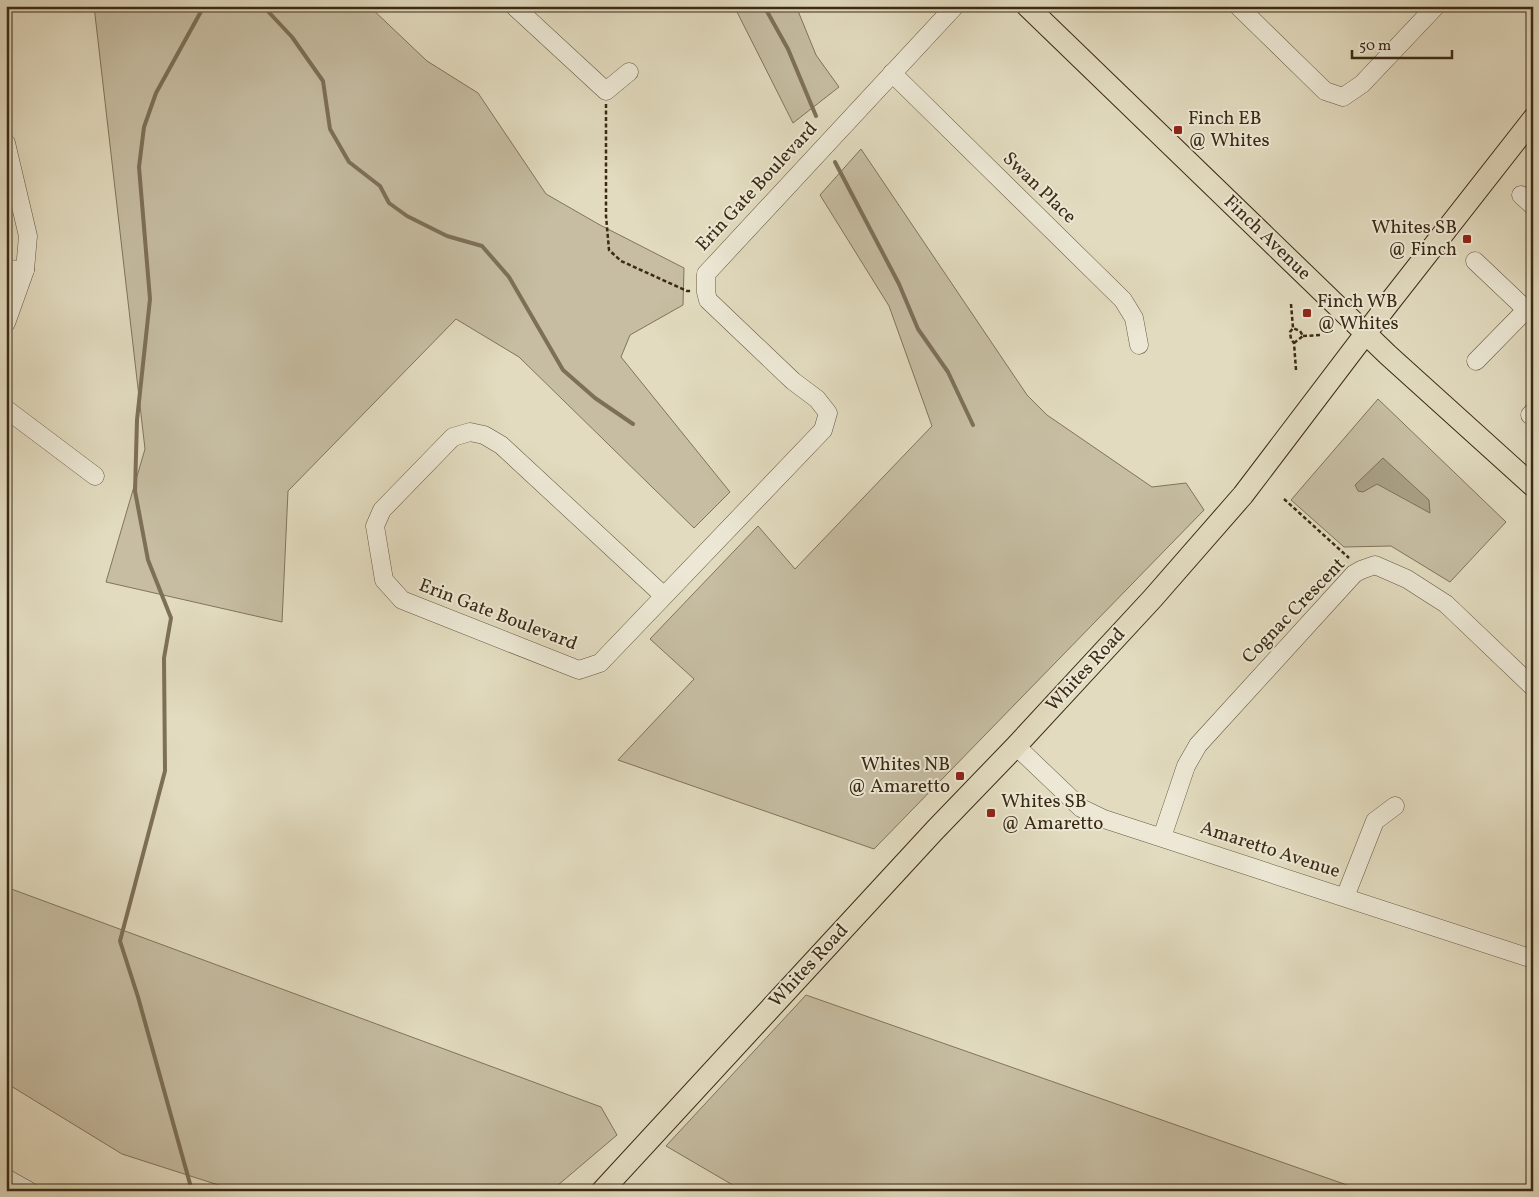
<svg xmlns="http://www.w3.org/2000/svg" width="1539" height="1197" font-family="Vollkorn,serif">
<rect width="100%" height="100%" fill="#e2dbbf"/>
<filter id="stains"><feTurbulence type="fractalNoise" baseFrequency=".004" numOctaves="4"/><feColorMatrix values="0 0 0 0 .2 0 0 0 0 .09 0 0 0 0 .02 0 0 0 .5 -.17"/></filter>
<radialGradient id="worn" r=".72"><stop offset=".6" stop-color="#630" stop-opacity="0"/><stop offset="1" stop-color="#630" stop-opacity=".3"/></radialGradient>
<g fill="#c6bda2" stroke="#80745b">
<path d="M94 6H369L427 61 478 93 546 194 600 225 684 268 683 305 630 335 621 357 730 492 694 528 519 357 456 319 288 491 282 622 106 582 145 449Z"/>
<path d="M734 6H796L816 55 839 87 793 123Z"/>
<path d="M861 149 1027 395 1047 415 1152 487 1186 483 1204 510 874 849 618 760 694 679 650 639 758 526 795 569 932 426 889 306 820 195Z"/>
<path d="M1378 399 1506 522 1450 582 1391 546 1344 547 1291 500Z"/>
<path d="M6 887 601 1107 617 1135 551 1191H237L122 1154 6 1083Z"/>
<path d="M806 995 1364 1191H743L666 1146Z"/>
</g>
<path fill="#a99f85" stroke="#7d7058" d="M1383 458 1429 500 1430 513 1377 484 1363 492 1358 491 1355 485Z"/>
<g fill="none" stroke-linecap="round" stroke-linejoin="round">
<g stroke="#7d7058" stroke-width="4">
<path d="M263 6 292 37 323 81 330 129 349 162 380 186 389 203 407 216 447 236 482 246 509 277 563 370 595 398 633 424"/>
<path d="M764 6 788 49 816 116"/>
<path d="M835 162 899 284 918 329 948 372 973 425"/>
<path d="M192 1191 138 997 120 941 165 771 164 658 171 618 148 560 135 491 137 420 150 299 139 167 144 127 156 93 204 6"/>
</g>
<defs>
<g id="minor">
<path d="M514 6 606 91 629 72"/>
<path d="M1238 6 1325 91 1343 97 1362 84 1436 6"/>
<path d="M892 73 1123 300 1134 318 1139 345"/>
<path d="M6 143 28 236 25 270 6 323"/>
<path d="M1521 195 1533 206"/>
<path d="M1475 261 1533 316"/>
<path d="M6 269 25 270"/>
<path d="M1476 361 1526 310"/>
<path d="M6 409 95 476"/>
<path d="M1530 415 1533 412"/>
<path d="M664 596 501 445 484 435 470 432 453 437 382 510 375 526 384 580 402 600 579 670 600 663 823 430 828 413 817 399 793 381 708 300 706 292V274L955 6"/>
<path d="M1016 746 1081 808 1104 819 1533 959"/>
<path d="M1162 837 1186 766 1198 745 1354 574 1361 570 1375 565 1407 579 1446 604 1533 687"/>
<path d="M1345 897 1375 821 1395 806"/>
<path d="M6 1178 29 1191"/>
</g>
<g id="major">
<path d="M1027 6 1388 355 1533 486"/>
<path d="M602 1191 935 830 1016 746 1153 598 1243 495 1385 308 1533 119"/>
</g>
</defs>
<use href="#minor" stroke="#65563f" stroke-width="19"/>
<use href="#major" stroke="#3b2a14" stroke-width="23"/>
<g stroke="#3b2a14" stroke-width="2.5" stroke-dasharray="4 2.5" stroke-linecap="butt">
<path d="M606 104V216L609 250 621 261 687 291H692"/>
<path d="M1291 304 1293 328"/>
<path d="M1303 336 1322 335"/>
<path d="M1294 343 1303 336 1300 331 1293 328 1290 332 1291 339 1294 343 1296 370"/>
<path d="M1284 499 1349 558"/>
</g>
<use href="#minor" stroke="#ece8d5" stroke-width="18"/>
<use href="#major" stroke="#e2dbbf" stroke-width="21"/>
</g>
<g fill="#8f2418" stroke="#ece8d5" stroke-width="2">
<rect x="1173" y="125" width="10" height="10" rx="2.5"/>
<rect x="1462" y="234" width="10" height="10" rx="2.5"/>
<rect x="1302" y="308" width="10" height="10" rx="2.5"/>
<rect x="955" y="771" width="10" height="10" rx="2.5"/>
<rect x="986" y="808" width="10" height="10" rx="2.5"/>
</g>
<g text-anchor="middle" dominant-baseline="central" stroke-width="4" stroke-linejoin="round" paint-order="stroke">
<g font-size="19" fill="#3b2a14" stroke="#ece8d5" text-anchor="start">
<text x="1188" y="119">Finch EB<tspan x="1188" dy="22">@ Whites</tspan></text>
<text x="1457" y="228" text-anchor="end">Whites SB<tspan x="1457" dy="22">@ Finch</tspan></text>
<text x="1317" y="302">Finch WB<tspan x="1317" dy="22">@ Whites</tspan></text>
<text x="950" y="765" text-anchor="end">Whites NB<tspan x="950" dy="22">@ Amaretto</tspan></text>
<text x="1001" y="802">Whites SB<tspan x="1001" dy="22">@ Amaretto</tspan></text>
</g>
<g font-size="19" fill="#3b2a14" stroke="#ece8d5">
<text transform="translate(757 187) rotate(-47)">Erin Gate Boulevard</text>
<text transform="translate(1039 188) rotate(44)">Swan Place</text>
<text transform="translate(1267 238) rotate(44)">Finch Avenue</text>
<text transform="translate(1294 611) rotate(-46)">Cognac Crescent</text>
<text transform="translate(498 615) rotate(21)">Erin Gate Boulevard</text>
<text transform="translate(1086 670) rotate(-47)">Whites Road</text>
<text transform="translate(1270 850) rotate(18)">Amaretto Avenue</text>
<text transform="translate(809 966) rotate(-47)">Whites Road</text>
</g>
</g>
<rect width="1539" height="1197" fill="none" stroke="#e2dbbf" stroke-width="25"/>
<rect x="8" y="8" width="1524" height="1182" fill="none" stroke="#3b2a14" stroke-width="2.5"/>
<rect x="12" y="12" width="1514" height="1172" fill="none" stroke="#3b2a14"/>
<path d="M1352 50v8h100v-8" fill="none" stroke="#3b2a14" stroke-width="2.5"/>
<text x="1359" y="50" font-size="15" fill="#3b2a14" stroke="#ece8d5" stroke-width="4" paint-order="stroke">50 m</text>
<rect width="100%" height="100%" filter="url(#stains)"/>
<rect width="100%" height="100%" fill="url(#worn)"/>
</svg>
